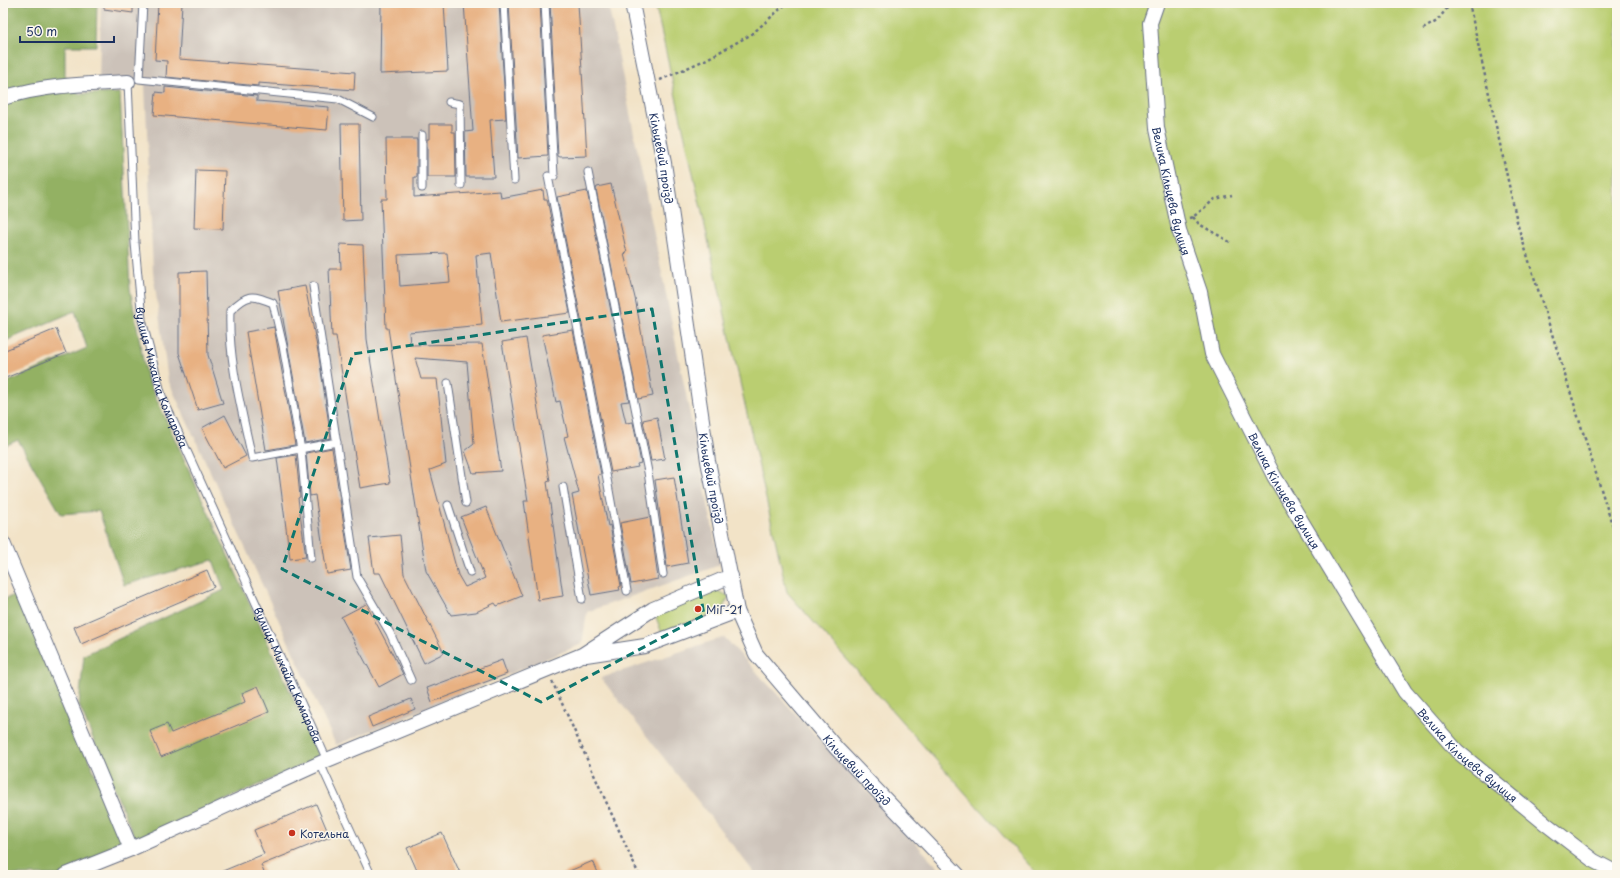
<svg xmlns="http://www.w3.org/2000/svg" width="1620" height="878" font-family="'Playpen Sans',sans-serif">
<rect width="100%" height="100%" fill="#fbf7ec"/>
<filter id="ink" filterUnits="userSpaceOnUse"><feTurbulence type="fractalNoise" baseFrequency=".025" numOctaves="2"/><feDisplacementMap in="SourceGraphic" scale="8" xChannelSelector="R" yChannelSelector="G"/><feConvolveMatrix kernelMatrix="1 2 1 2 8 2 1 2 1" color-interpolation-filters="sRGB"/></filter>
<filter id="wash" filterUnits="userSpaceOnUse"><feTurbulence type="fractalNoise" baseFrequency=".012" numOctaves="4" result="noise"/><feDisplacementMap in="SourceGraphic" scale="16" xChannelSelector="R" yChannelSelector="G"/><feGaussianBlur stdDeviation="0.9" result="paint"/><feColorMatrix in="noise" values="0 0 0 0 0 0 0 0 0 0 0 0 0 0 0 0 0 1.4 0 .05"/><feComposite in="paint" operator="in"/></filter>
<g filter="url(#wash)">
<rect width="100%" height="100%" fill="#f2e3c7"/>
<g fill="#ccc2b9">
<path d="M101 3H608L720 565 587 612 582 644 336 745 168 380 153 272 145 85 99 80Z"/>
<path d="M724 637 945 875H756L601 678Z"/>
</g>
<g fill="#bace71" stroke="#6a7e68">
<path d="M655 3H1617V875H1038L787 592Z"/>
<path d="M706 586 729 596 716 620 664 639 653 609Z"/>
</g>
<g fill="#93b163" stroke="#577060">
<path d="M3 3H97L96 46H65V75L79 94 120 93 130 288 146 376 320 757 136 841 79 705 84 655 224 590 213 560 124 585 99 511 61 514 18 440 3 447V384L87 348 75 311 3 342Z"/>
<path d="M19 593 125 845 67 875H3V600Z"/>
</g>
<g id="blocks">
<g fill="#e8b182" fill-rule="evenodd">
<path d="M104 3H133V13L104 9Z"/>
<path d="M158 3H182L179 59 355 72 354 90 258 83V86L166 77 167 61 155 60Z"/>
<path d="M381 3H444L448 71 380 74Z"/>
<path d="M464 3H499L506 119 490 120 494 177H466L465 132 473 131Z"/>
<path d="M509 3H540L548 156 518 158Z"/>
<path d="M550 3H578L587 156 560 157 558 156Z"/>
<path d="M165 87 257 96V101L329 107 327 130 154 115 156 92 165 93Z"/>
<path d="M341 124H359L361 220 343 221Z"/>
<path d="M429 124H452V132H455L456 177H427V139H429Z"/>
<path d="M386 139H417V177H414V197L500 191 501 198 543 190 544 199H547L570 313 501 322 491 253 476 255 482 325 409 332 410 345 482 344 501 471 473 473 465 451 474 444 467 362 415 358 421 379H437L446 464 430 470 458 575 465 587 485 578 461 517 486 507 522 596 497 606 495 603 476 612 451 615 426 571 388 328H386L381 199H387ZM447 253 450 282 400 286 398 255Z"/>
<path d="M196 170 225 171 223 229 194 228Z"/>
<path d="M611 184 627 253 624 254 635 298 653 396 638 399 596 189 597 187Z"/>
<path d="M587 191 629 401 621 402 626 423 633 422 641 463 637 464 638 467 611 472 557 197Z"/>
<path d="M340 244 363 245 367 339 390 483 360 488 336 336H332L329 269H341Z"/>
<path d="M206 271 208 355 223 403 198 410 179 353V272Z"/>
<path d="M305 286 319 357 331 438 305 443 278 291Z"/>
<path d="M274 327 295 445 266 450 246 332Z"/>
<path d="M56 329 66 353 3 379V351Z"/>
<path d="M573 330 601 474 598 475 608 526 610 525 621 586 619 587 620 590 591 595 572 495 579 493 564 437 568 436 560 401 556 402 542 335Z"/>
<path d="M526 338 550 481 547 482 563 596 538 600 524 501H528L502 342Z"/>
<path d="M225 415 246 456 223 468 202 428Z"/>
<path d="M657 417 665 459 651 461 643 420Z"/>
<path d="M332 448 351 570 327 574 315 495 310 496 306 453Z"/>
<path d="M296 455 300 497 298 498 306 557 290 559 277 458Z"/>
<path d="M674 477 688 563 667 567 655 480Z"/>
<path d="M650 517 658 579 631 584 620 523Z"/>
<path d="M400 535 404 574 444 653 424 663 380 573H374L369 538Z"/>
<path d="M207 570 214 587 81 644 74 627Z"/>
<path d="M366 604 403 674 379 687 341 617Z"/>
<path d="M502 660 507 674 432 702 427 688Z"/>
<path d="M258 686 269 712 161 757 150 731 167 724 171 733 245 702 242 693Z"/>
<path d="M411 699 415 709 372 727 368 717Z"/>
<path d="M316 804 330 837 261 865 265 875H213L264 854 254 830Z"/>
<path d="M442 833 461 875H419L407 848Z"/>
<path d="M593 861 599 875H560Z"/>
</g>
</g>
</g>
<g filter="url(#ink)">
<use href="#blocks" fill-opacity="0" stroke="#666e83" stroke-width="1"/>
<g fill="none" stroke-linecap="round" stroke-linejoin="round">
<defs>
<g id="lane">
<path d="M143 3 139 79 338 99 373 117"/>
<path d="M504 3 514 180"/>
<path d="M545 3 554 176"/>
<path id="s1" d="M128 82 135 243 142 320 162 396 327 760"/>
<path d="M449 102 460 104 461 185"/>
<path d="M422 135V188"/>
<path d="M588 172 648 472 663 574"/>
<path d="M548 176 607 479 627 591"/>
<path d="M313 286 357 577 390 633 411 680"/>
<path d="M448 383 466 503"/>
<path d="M563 487 582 599"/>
<path d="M448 505 470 572"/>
<path d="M311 558 301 450 283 346 273 303C251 294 247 294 230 311 228 361 242 410 252 458L337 442"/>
<path d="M320 763 371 875"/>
</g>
<g id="street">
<path id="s2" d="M632 3 664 163 708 461 737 611 756 654 837 749 958 875"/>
<path id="s3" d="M1157 3 1150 23 1157 128 1179 230 1200 292 1212 354 1274 476 1405 692 1457 751 1546 824 1594 861 1617 873"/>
<path d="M3 98C43 85 86 84 128 82"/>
<path d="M3 543 131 849"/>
<path d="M586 655 645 646 737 611"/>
<path d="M66 875 131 849 327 760 582 655 653 609 731 576"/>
</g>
</defs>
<use href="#lane" stroke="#666e83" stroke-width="9"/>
<use href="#street" stroke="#666e83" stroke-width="16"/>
<g stroke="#666e83" stroke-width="2.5" stroke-dasharray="3 3" stroke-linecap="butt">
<path d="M1469 3 1518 226 1617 540"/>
<path d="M1423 29 1437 21 1451 3"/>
<path d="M660 80 705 60 752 34 787 3"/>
<path d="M1193 217 1199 224 1230 242"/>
<path d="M1189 218 1193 217 1215 199 1232 195"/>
<path d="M552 681 639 875"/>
</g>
<use href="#lane" stroke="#fff" stroke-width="7"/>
<use href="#street" stroke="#fff" stroke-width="14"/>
</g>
</g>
<path fill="none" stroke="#0f766e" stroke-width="3" stroke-dasharray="8 5" stroke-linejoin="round" d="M652 309 704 615 541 702 282 569 353 354Z"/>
<g fill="#c8321e" stroke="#fbf7ec" stroke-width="1.5">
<circle cx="698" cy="609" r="4"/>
<circle cx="292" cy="833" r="4"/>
</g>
<g text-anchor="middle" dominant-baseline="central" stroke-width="3" stroke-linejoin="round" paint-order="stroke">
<g font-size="11" fill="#1b2f5e" stroke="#fbf7ec">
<text stroke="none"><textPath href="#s2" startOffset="158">Кільцевий проїзд</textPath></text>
<text stroke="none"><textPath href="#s3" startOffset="191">Велика Кільцева вулиця</textPath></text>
<text stroke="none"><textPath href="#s1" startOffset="299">вулиця Михайла Комарова</textPath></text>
<text stroke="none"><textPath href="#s2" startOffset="482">Кільцевий проїзд</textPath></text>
<text stroke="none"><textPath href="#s3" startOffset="514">Велика Кільцева вулиця</textPath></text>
<text stroke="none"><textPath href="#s1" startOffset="623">вулиця Михайла Комарова</textPath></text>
<text stroke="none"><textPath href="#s3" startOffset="838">Велика Кільцева вулиця</textPath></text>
<text stroke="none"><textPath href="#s2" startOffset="818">Кільцевий проїзд</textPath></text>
</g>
<g font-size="11" fill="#1b2f5e" stroke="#fbf7ec" text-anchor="start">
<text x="706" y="609">МіГ-21</text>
<text x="300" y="833">Котельна</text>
</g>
</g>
<rect width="1620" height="878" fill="none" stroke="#fbf7ec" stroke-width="16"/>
<path d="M20 36v6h94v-6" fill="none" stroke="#1b2f5e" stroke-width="2"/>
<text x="26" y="36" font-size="12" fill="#1b2f5e" stroke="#fbf7ec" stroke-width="3" paint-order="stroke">50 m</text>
</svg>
